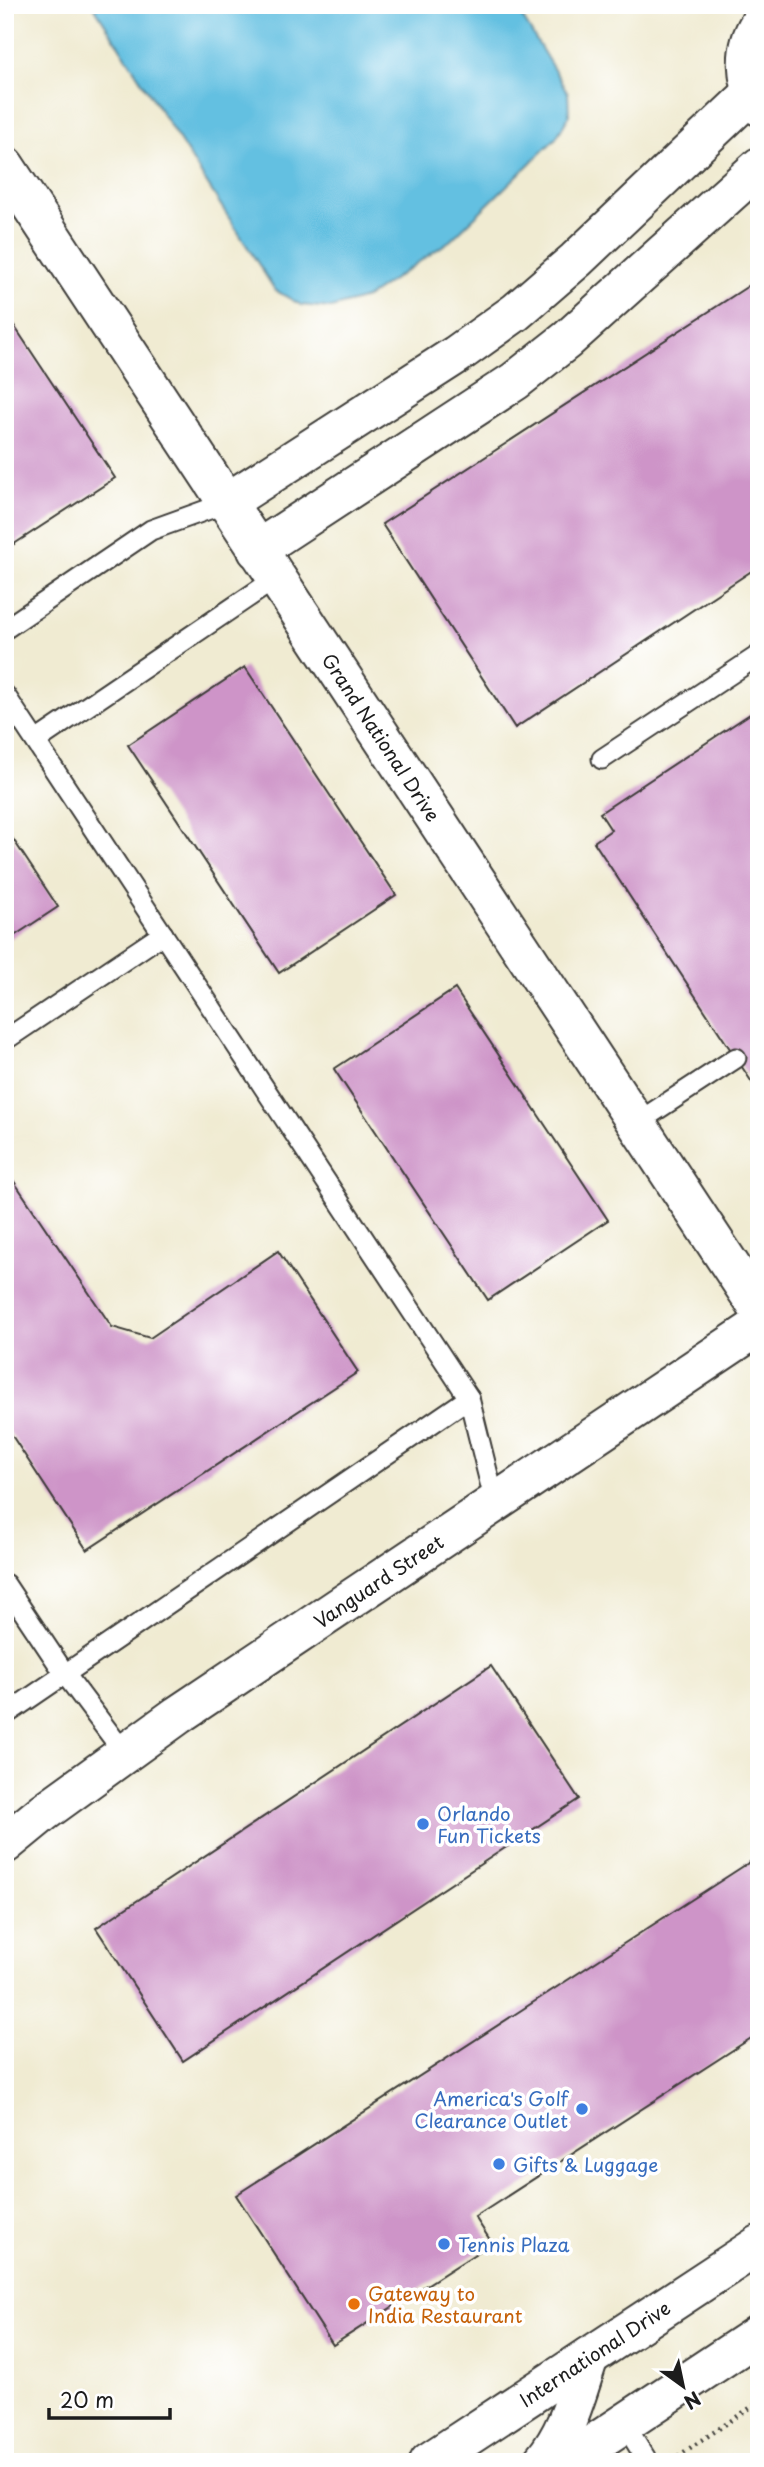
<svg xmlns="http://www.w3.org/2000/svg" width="764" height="2467" font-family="'Playpen Sans',sans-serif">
<rect width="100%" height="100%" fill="#fff"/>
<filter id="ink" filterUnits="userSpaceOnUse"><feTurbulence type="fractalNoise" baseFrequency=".0143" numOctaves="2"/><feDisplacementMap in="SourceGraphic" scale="14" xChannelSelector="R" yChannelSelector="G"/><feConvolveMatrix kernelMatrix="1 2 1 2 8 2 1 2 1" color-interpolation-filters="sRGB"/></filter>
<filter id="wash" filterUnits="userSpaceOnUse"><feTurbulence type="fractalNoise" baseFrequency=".00686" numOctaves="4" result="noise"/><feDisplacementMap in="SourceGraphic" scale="28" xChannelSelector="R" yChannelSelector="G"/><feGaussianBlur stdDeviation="1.57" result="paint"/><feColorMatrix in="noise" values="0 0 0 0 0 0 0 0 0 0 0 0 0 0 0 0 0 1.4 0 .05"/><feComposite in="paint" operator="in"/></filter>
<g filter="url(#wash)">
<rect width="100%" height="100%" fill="#f0ebd2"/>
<path fill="#63c0e1" stroke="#406e7e" stroke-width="2" d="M93 5H515L568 93 569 116 556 138 451 240 366 298 331 308 301 305 275 290Z"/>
<g id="blocks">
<g fill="#ce94c8">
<path d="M759 279V566L515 728 382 524Z"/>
<path d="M5 312 115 478 5 550Z"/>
<path d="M245 667 396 895 279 973 128 745Z"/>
<path d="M759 708V1093L594 842 611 830 600 813Z"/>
<path d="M5 827 58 907 5 942Z"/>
<path d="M455 989 608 1220 488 1300 334 1069Z"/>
<path d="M5 1168 112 1327 150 1338 278 1251 358 1372 87 1550 5 1425Z"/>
<path d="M491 1666 579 1799 183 2061 96 1928Z"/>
<path d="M759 1856V2033L475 2217 492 2243 333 2345 236 2195Z"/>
</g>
</g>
</g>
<g filter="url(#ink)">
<use href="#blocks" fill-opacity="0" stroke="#3c3b37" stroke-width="2"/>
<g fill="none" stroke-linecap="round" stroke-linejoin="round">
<defs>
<g id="service">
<path d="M5 629 151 530 226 503"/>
<path d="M5 695 469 1398 495 1503"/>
<path d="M36 741 275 579"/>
<path d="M602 759 759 655"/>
<path d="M5 1040 163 934"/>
<path d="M635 1124 736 1058"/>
<path d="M5 1584 65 1674 125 1754"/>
<path d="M5 1715 469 1398"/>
<path d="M624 2423 648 2462"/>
</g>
<g id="minor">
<path d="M759 24C743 49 745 80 759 106"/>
<path d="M226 503 456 355 516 312 576 260 752 93"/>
<path d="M257 550 515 381 567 340 759 167"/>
</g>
<g id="tertiary">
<path id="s1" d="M5 166 759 1309"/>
<path id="s2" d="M5 1844 44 1812 178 1715 759 1326"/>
<path id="s3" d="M429 2462 759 2245"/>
<path d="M542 2462C568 2432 577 2393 589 2357"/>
<path d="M566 2462 759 2334"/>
</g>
</defs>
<use href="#service" stroke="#3c3b37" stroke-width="23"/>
<use href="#minor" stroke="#3c3b37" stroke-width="42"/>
<use href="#tertiary" stroke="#3c3b37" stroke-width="42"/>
<path stroke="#3c3b37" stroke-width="4.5" stroke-dasharray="2 5" stroke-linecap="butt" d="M678 2456 759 2402"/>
<use href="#service" stroke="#fff" stroke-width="19"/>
<use href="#minor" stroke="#fff" stroke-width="38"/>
<use href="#tertiary" stroke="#fff" stroke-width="38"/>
</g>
</g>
<g fill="#3f7fe0" stroke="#fff" stroke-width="2.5">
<circle cx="423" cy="1824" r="7"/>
<circle cx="582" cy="2109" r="7"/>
<circle cx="499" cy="2164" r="7"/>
<circle cx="444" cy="2244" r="7"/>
</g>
<circle fill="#e8710a" stroke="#fff" stroke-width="2.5" cx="354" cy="2304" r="7"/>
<g text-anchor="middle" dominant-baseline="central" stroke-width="7" stroke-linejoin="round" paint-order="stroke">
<g font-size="19" fill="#1c1c1c" stroke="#fff">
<text stroke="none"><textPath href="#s1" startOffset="684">Grand National Drive</textPath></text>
<text stroke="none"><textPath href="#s2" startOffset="457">Vanguard Street</textPath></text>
<text stroke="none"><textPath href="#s3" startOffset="198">International Drive</textPath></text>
</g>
<g font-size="19" fill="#366cbe" stroke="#fff" text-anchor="start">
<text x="437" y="1813">Orlando<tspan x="437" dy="22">Fun Tickets</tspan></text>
<text x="568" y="2098" text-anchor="end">America's Golf<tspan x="568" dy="22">Clearance Outlet</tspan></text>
<text x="513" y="2164">Gifts &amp; Luggage</text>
<text x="458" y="2244">Tennis Plaza</text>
</g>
<g font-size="19" fill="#c56008" stroke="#fff" text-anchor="start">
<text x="368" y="2293">Gateway to<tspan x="368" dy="22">India Restaurant</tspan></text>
</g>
</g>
<rect width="764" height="2467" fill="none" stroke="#fff" stroke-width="28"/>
<g transform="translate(683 2386) rotate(147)" stroke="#ffffff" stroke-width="5" paint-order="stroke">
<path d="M0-5L12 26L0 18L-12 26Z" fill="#1c1c1c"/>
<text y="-10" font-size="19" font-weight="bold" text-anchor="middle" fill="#1c1c1c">N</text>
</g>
<path d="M49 2408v10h121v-10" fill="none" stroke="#1c1c1c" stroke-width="3.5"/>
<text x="60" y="2408" font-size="21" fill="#1c1c1c" stroke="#ffffff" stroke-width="5" paint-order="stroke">20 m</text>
</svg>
